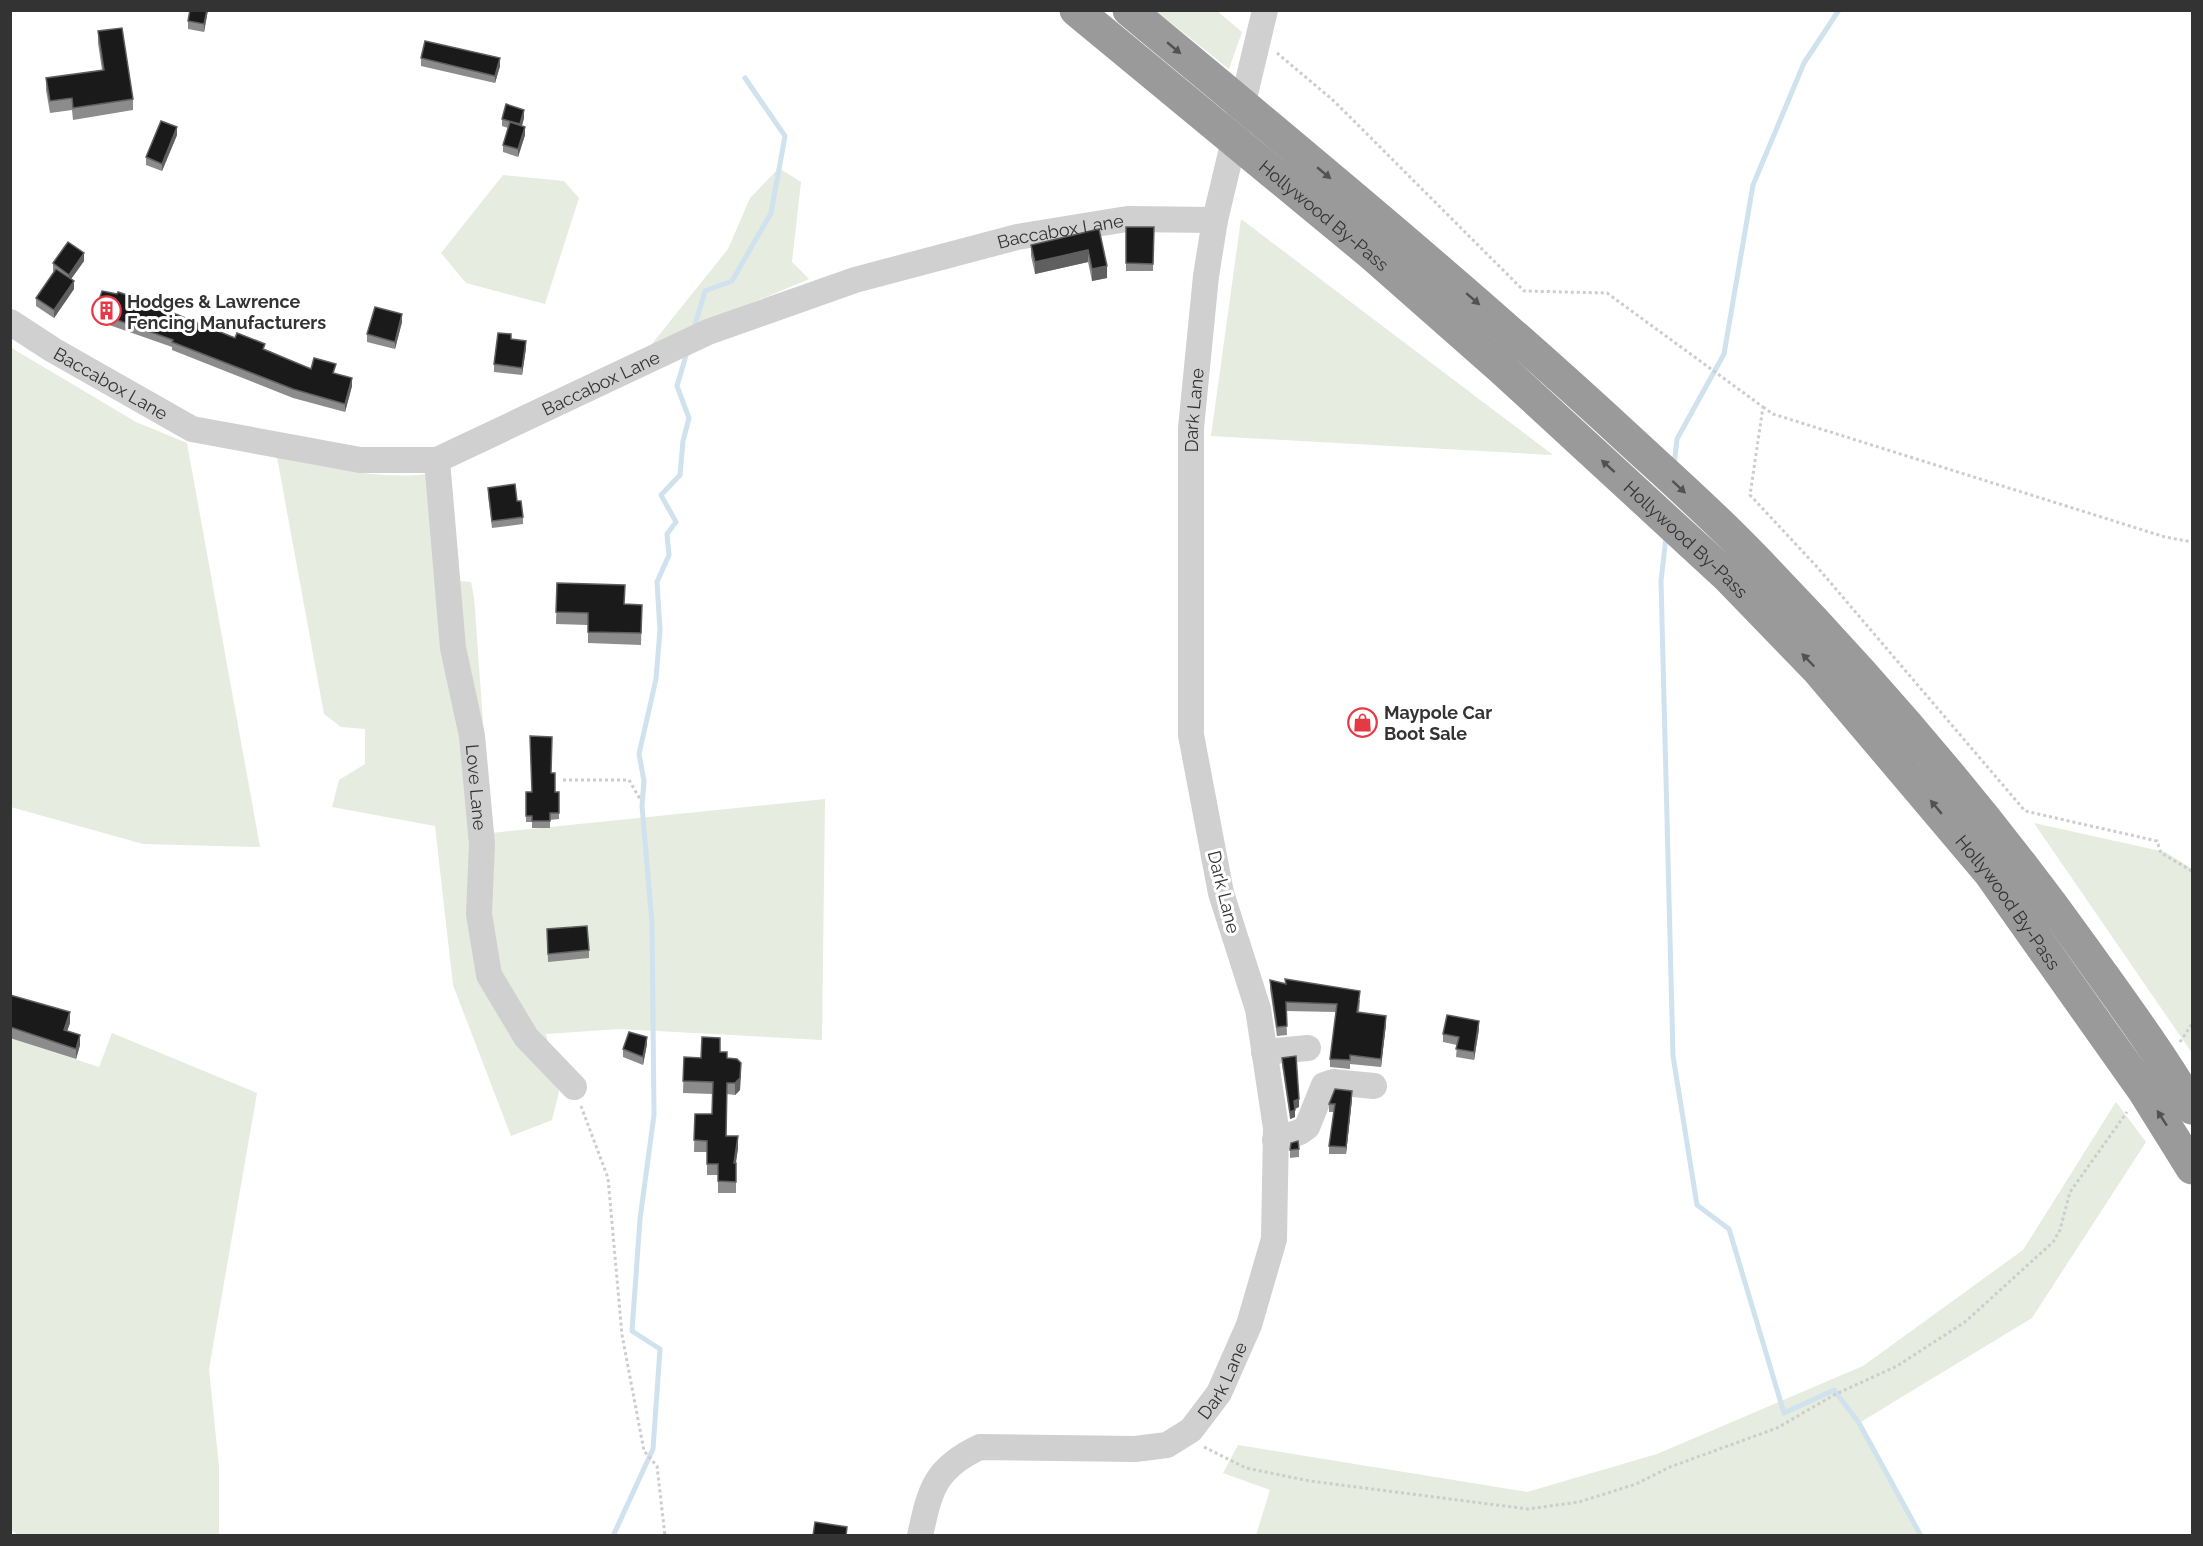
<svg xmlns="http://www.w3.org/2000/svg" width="2203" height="1546" font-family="Raleway,sans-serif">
<rect width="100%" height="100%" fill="#fff"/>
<g fill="#e6ecdf">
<path d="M1156 11H1217L1242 32 1229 69Z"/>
<path d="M779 168 801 182 792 262 809 279 651 345 728 249 750 198Z"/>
<path d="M503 175 564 181 579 198 545 304 466 283 441 253Z"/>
<path d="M1241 219 1553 455 1211 436Z"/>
<path d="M10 347 136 422 187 443 260 847 143 844 11 807Z"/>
<path d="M277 457C328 466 386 483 439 472L448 580 471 582 474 597 491 833 825 799 822 1040 619 1029 546 1034 559 1092 552 1120 511 1136 453 985 435 826 332 807 339 780 365 764V729L341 727 324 714Z"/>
<path d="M2034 823 2165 852 2192 869V1053Z"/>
<path d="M112 1033 257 1093 209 1369 219 1467V1535L20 1536 11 1530V1038L99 1067Z"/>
<path d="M2116 1102 2146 1142 2032 1318 1859 1423 1921 1535H1256L1270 1490 1223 1473 1238 1445 1527 1492 1657 1454 1863 1366 2023 1250Z"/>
</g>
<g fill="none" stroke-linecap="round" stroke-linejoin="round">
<g stroke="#cfe2ee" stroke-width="5">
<path d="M694 328 705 291 732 281 771 213 785 136 745 78"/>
<path d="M1674 466 1677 439 1724 354 1753 185 1804 63 1839 10"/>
<path d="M1666 537 1661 581 1673 1056 1697 1205 1729 1229 1784 1413 1834 1390 1859 1423 1921 1536"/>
<path d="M613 1536 653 1449 660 1349 632 1331 640 1219 654 1115 652 923 642 806 644 781 639 754 656 679 660 630 657 582 669 555 667 534 676 522 661 495 680 475 683 441 689 418 677 386 687 352"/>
</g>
<g stroke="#cdcdcd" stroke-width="3" stroke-dasharray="3 3" stroke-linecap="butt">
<path d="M1277 53 1334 101 1524 291 1607 293 1763 407 1750 495 1818 568 2025 811 2157 841 2161 853 2192 871"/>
<path d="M1763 407 1773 414 2165 537 2192 542"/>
<path d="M563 780H629L640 799"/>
<path d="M2180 1042 2192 1024"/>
<path d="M581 1106 608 1178 622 1335 644 1451 657 1466 665 1536"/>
<path d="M1204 1447 1246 1468 1310 1481 1528 1509 1579 1502 1636 1484 1670 1467 1777 1428 1834 1395 1897 1366 1965 1322 2053 1242 2060 1230 2070 1192 2127 1112"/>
</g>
<g stroke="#d0d0d0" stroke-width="26">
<path id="s1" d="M10 322 53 350 192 429 360 460H437L708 332 855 280 1017 237 1127 219 1215 220"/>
<path id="s2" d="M437 460 453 648 472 736 482 844 479 914 489 975 526 1037 574 1087"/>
<path d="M1264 1052 1308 1048"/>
<path d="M1275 1140 1300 1132 1307 1127 1324 1085 1333 1082 1374 1086"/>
<path id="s3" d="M920 1536C930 1489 935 1468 980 1447L1135 1449 1167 1445 1191 1430 1219 1393 1249 1325 1274 1239 1276 1128 1258 1009 1221 893 1191 735V428L1206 276 1215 220 1265 10"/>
</g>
<g stroke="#9a9a9a" stroke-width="33">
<path id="s4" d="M1076 10 1374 256 1500 367 1727 576 1818 670 1989 872 2144 1091 2192 1168"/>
<path d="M1129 10C1291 145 1454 279 1610 422 1657 466 1706 508 1750 554 1871 678 1983 808 2084 949 2121 1001 2159 1052 2192 1108"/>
</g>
</g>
<g fill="#8c8c8c">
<path d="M190 10H208L204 32 188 29V21Z"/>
<path d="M98 31 133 99V110L73 120 72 110 50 113 46 90V78L102 70 98 43Z"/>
<path d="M421 58 500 66 495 83 421 66Z"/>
<path d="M524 118 522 126 525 135 518 157 503 152V145L508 128 502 126V119Z"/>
<path d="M177 135 162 171 146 165V157Z"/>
<path d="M1126 227H1154L1153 271H1126Z"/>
<path d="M1099 229 1107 278 1092 281 1088 262 1035 274 1031 256V245Z"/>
<path d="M84 261 71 279 74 289 54 318 36 306V298L54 272 53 271V263Z"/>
<path d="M95 312 235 338 265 349 311 369 335 373 352 386 345 412 293 398 172 350V347L95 320Z"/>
<path d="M402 322 395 349 367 342V334Z"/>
<path d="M511 339 526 348 522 375 494 372V364Z"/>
<path d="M488 488 517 501 523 517V524L492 528 488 495Z"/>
<path d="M557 583 625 604 642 605 641 645 588 643V625L556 624Z"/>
<path d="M551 773 555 792H559V819L550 820V828H532V822H526V792H531Z"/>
<path d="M547 929 589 950V958L548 962Z"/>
<path d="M1285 979 1360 1000 1359 1012 1386 1024 1381 1067 1350 1064V1069L1330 1067V1059L1336 1012 1286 1011 1287 1035 1277 1036 1270 989V980L1285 983Z"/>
<path d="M10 995 70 1023 67 1031 80 1045 76 1059 10 1038Z"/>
<path d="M1479 1029 1474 1060 1456 1057 1457 1045 1443 1042V1034Z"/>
<path d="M647 1044 643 1065 623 1057V1049Z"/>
<path d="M720 1052 741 1075 740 1090 735 1095 727 1094 726 1136 738 1148 736 1163V1193H718V1175H707V1152H694L695 1114H712L713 1094 683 1093 684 1057 701 1058Z"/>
<path d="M1282 1058 1299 1107 1295 1109V1117L1290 1119 1282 1065Z"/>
<path d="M1352 1099 1346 1154H1329V1146L1334 1112H1329V1104Z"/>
<path d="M1299 1149V1157L1290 1158V1150Z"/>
</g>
<g fill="#5f5f5f">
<path d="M207 10H208L204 32V24Z"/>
<path d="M500 58V66L495 83V76Z"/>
<path d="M524 110V118L520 132V124Z"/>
<path d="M177 127V135L162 171V164Z"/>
<path d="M525 127V135L518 157V149Z"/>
<path d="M1088 250V262L1035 274V262Z"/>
<path d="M84 253V261L69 282V275Z"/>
<path d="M1107 266V278L1092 281V269Z"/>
<path d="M74 281V289L54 318V310Z"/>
<path d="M402 314V322L395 349V342Z"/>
<path d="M526 341V348L522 375V368Z"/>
<path d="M352 378V386L345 412V404Z"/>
<path d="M70 1012V1023L64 1040V1030Z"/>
<path d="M1386 1016V1024L1381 1067V1059Z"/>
<path d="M1479 1021V1029L1474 1060V1052Z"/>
<path d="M80 1035V1045L76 1059V1049Z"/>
<path d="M647 1037V1044L643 1065V1057Z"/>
<path d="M741 1063 740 1090 735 1095V1083Z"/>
<path d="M1352 1091V1099L1346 1154V1147Z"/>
<path d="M1299 1099V1107L1294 1109V1101Z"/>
<path d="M1295 1110V1117L1290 1119V1112Z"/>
<path d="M738 1136V1148L734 1174V1163Z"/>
</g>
<g fill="#1a1a1a" stroke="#5f5f5f" stroke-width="1.5">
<path d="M190 10H207L204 24 188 21Z"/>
<path d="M122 28 133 99 73 108 72 98 50 101 46 78 104 70 98 31Z"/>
<path d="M425 41 500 58 495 76 421 58Z"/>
<path d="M506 104 524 110 520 124 502 119Z"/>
<path d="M161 121 177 127 162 164 146 157Z"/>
<path d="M510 122 525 127 518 149 503 145Z"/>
<path d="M1126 227H1154L1153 264 1126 263Z"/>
<path d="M1099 229 1107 266 1092 269 1088 250 1035 262 1031 245Z"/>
<path d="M68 242 84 253 69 275 53 263Z"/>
<path d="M56 269 74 281 54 310 36 298Z"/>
<path d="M102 291 117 294 118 292 136 298 235 338 237 333 265 344 263 349 311 369 314 358 336 364 333 373 352 378 345 404 293 389 172 342 173 340 95 312Z"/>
<path d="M375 307 402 314 395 342 367 334Z"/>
<path d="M498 333 511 334V339L526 341 522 368 494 364Z"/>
<path d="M515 484 517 501H521L523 517 492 521 488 488Z"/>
<path d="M557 583 625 585 624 604 642 605 641 633 588 632V613L556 612Z"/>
<path d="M530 736 552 737 551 773H555V792H559V813H550V821H532V816H526V792H532Z"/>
<path d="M587 926 589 950 548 954 547 929Z"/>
<path d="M1285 979 1360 991 1357 1012 1386 1016 1381 1059 1350 1055V1060L1330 1059 1337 1004 1286 1002 1287 1026 1277 1027 1270 980 1286 984Z"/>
<path d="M10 995 70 1012 64 1030 80 1035 76 1049 10 1027Z"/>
<path d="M1447 1015 1479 1021 1474 1052 1456 1049 1459 1037 1443 1034Z"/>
<path d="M629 1032 647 1037 643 1057 623 1049Z"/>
<path d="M702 1037 720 1038V1052H727V1058L737 1059 741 1063 740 1078 735 1083H727L726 1136H738L734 1163H736V1182L718 1181V1164H707V1141L694 1140 695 1114H712L713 1082 683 1081 684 1057 701 1058Z"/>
<path d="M1296 1056 1299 1099 1294 1101 1295 1110 1290 1112 1282 1058Z"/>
<path d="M1335 1089 1352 1091 1346 1147 1329 1146 1335 1104H1329Z"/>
<path d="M1298 1141 1299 1149 1290 1150 1291 1143Z"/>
<path d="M815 1522 847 1527 846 1536H813Z"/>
</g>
<defs><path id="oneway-solid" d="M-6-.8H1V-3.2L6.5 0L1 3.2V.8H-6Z" transform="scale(1.5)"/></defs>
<g fill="#525252">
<use href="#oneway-solid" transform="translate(1174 48) rotate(40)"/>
<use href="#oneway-solid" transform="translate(1324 173) rotate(40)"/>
<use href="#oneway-solid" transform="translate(1473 299) rotate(41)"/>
<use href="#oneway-solid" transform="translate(1608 466) rotate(-138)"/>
<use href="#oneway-solid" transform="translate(1679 487) rotate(43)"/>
<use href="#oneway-solid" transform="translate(1808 660) rotate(-134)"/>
<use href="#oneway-solid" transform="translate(1936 807) rotate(-130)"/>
<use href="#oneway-solid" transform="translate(2162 1118) rotate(-123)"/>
</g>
<defs>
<symbol id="building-ring" viewBox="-11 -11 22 22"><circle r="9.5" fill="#fff" stroke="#e63946" stroke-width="1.5"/><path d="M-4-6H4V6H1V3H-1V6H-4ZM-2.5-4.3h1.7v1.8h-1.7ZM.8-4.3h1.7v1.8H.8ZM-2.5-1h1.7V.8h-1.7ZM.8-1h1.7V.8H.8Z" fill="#e63946"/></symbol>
<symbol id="shop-ring" viewBox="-11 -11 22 22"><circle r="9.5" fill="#fff" stroke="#e63946" stroke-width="1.5"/><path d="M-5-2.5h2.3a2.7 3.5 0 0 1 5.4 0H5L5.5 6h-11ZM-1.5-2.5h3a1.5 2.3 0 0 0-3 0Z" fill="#e63946"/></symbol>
</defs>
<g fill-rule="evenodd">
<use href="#building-ring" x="90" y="294" width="33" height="33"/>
<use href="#shop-ring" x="1346" y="706" width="33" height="33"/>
</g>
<g text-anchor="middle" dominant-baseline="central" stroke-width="6" stroke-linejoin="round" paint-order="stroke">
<g font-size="18" fill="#333" stroke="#fff">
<text stroke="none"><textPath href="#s4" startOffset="322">Hollywood By-Pass</textPath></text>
<text stroke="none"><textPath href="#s1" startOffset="1126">Baccabox Lane</textPath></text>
<text stroke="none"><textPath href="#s1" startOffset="118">Baccabox Lane</textPath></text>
<text stroke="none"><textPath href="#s1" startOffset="640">Baccabox Lane</textPath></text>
<text stroke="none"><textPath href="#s3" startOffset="1378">Dark Lane</textPath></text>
<text stroke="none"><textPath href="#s4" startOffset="808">Hollywood By-Pass</textPath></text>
<text stroke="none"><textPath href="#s2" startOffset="330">Love Lane</textPath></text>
<text transform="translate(1224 892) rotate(76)">Dark Lane</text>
<text stroke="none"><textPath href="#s4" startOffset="1294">Hollywood By-Pass</textPath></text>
<text stroke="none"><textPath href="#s3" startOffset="388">Dark Lane</textPath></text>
</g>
<g font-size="18" font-weight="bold" fill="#333" stroke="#fff" text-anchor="start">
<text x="127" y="301">Hodges &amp; Lawrence<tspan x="127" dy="21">Fencing Manufacturers</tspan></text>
<text x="1384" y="712">Maypole Car<tspan x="1384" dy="21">Boot Sale</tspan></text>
</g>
</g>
<rect width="2203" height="1546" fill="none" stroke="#333333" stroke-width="24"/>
</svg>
